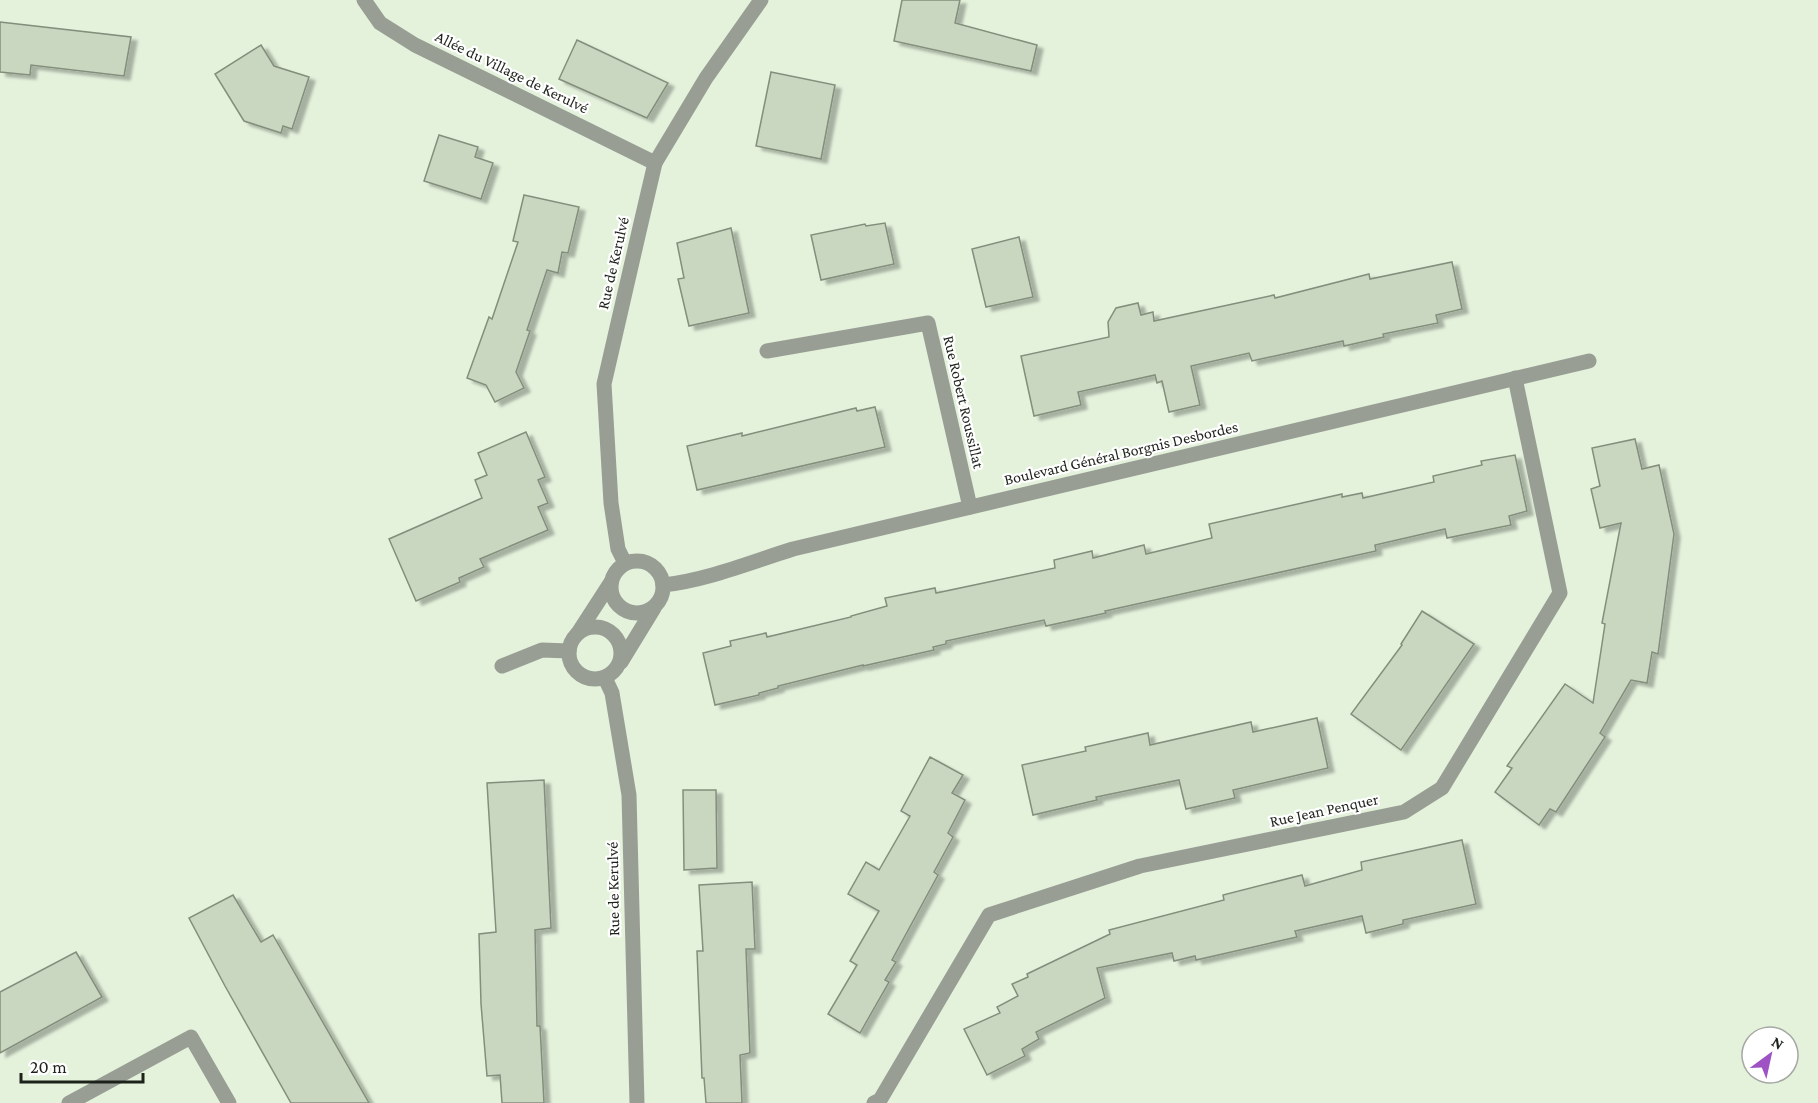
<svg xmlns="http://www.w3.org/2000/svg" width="1818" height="1103" font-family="'Crimson Pro',serif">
<defs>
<filter id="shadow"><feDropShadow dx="6" dy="4" stdDeviation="1.5" flood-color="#0004"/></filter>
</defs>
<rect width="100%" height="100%" fill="#e4f2dc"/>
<g fill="#c9d6c0" stroke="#838f7b" stroke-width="1.5" filter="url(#shadow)">
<path d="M902 0H960L955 23 1037 45 1031 71 894 41Z"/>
<path d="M0 22 131 37 124 76 31 65 30 75 0 72Z"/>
<path d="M577 40 668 83 647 118 559 79Z"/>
<path d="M261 45 274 66 309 77 292 129 283 126 281 133 244 121 215 74Z"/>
<path d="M771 72 835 85 821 159 756 146Z"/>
<path d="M439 135 478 147 475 157 493 163 481 199 424 181Z"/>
<path d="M524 195 579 207 568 253 562 252 558 273 547 270 527 330 530 331 516 372 524 388 495 402 486 385 467 378 489 317 492 319 518 242 513 241Z"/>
<path d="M885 223 894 264 821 280 811 235 865 224 866 226Z"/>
<path d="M731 228 749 313 689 326 678 279 684 278 677 243Z"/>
<path d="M1019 237 1033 297 986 307 972 249Z"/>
<path d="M1452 262 1462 309 1436 315 1438 323 1383 334 1384 337 1344 346 1343 341 1252 361 1249 353 1191 366 1200 405 1169 412 1162 381 1157 383 1155 375 1078 392 1081 405 1034 416 1021 356 1109 337 1108 322 1116 308 1138 303 1141 315 1153 312 1154 321 1274 295 1275 298 1369 274 1370 279Z"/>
<path d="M875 407 885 447 697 490 687 446 742 433V436L856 408 857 411Z"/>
<path d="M526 432 545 477 538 480 548 503 538 507 548 530 480 559 484 567 459 578 460 582 416 601 389 539 482 498 475 480 487 475 478 453Z"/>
<path d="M1635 439 1642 469 1659 465 1674 534 1658 654 1652 652 1647 683 1631 680 1600 733 1605 737 1556 812 1550 809 1539 825 1495 792 1512 768 1507 766 1565 684 1593 703 1605 624 1602 623 1621 523 1600 528 1591 489 1600 486 1592 448Z"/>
<path d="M1515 455 1527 511 1509 516 1511 525 1447 538 1445 529 1375 545 1376 551 1105 611 1106 613 1046 626 1044 620 946 641V644L933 647 934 650 863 666V665L778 686V688L759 693V695L715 705 703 653 731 646 730 641 766 633 767 637 851 617V616L887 606 885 598 935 588 936 593 1055 568 1054 560 1092 551 1093 558 1144 545 1146 554 1212 538 1209 524 1342 494V497L1362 493 1363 498 1434 482 1433 476 1482 465 1481 461Z"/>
<path d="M1422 611 1474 644 1401 750 1351 714 1402 645 1401 644Z"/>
<path d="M1317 718 1328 768 1233 790 1235 798 1186 809 1179 780 1096 797 1097 800 1033 815 1022 765 1086 751 1085 747 1148 733 1150 745 1251 722 1253 732Z"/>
<path d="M930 757 963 775 952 793 965 800 948 833 953 837 934 872 938 875 892 960 896 962 885 980 889 982 860 1033 828 1014 857 965 850 961 879 911 848 894 866 862 879 870 910 816 901 811Z"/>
<path d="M544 780 551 928 535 930 537 1026H540L544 1103H502L500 1075 487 1076 481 1004 479 934 496 932 487 783Z"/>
<path d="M683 790H716L717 868 684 870Z"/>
<path d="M1462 840 1476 904 1403 920V924L1366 933 1362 916 1295 931 1297 937 1196 960 1195 956 1174 961 1172 953 1097 968 1105 998 1036 1032 1039 1039 1022 1049 1025 1056 987 1075 964 1029 1000 1013 997 1007 1018 996 1012 984 1028 977 1027 974 1110 934 1109 930 1224 900 1223 895 1302 875 1305 886 1362 870 1361 862Z"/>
<path d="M752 882 755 949H746L750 1053 740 1055 742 1103H706L704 1078H702L697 951H703L699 885Z"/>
<path d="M233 895 261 942 273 935 369 1103H291L225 986 189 918Z"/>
<path d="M76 952 102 997 0 1053V992Z"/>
</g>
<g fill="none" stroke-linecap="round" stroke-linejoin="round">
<g stroke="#999e95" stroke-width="15">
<path d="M364 0 380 23 415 45 655 163"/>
<path d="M767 351 928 323 970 507"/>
<circle cx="637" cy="587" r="26"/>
<path d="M625 563 618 549 611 503 604 384 641 223 655 163 706 78 761 0"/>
<path d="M663 585C708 580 751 562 793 549L1589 361"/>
<circle cx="595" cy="653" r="26"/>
<path d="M578 633 611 582"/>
<path d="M621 662 654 608"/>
<path d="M502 666 542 650 569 651"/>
<path d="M605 678 612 693 629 795 637 1103"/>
<path d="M69 1103 191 1037 229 1103"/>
<path d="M874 1103 880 1100 989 915 1140 866 1404 812 1442 788 1560 593 1515 378"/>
</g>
</g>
<g text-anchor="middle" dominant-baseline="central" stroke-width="4.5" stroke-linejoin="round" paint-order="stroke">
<g font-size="16" fill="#1d221a" stroke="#fff">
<text transform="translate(512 72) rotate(26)">Allée du Village de Kerulvé</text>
<text transform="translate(613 263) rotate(-77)">Rue de Kerulvé</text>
<text transform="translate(964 402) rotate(77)">Rue Robert Roussillat</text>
<text transform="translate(1121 453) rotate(-13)">Boulevard Général Borgnis Desbordes</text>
<text transform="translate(1324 810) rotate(-12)">Rue Jean Penquer</text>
<text transform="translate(613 889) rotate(-91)">Rue de Kerulvé</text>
</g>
</g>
<g transform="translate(1770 1055) rotate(33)"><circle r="28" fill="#ffffff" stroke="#a5a7a3" stroke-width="1.5"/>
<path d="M0-4.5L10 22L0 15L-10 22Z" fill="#9e52c4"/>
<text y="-9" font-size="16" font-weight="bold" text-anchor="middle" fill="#1d221a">N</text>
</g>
<path d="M21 1073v9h122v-9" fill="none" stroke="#1d221a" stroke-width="3"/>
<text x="30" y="1073" font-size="18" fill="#1d221a" stroke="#ffffff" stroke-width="4.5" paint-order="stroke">20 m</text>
</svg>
